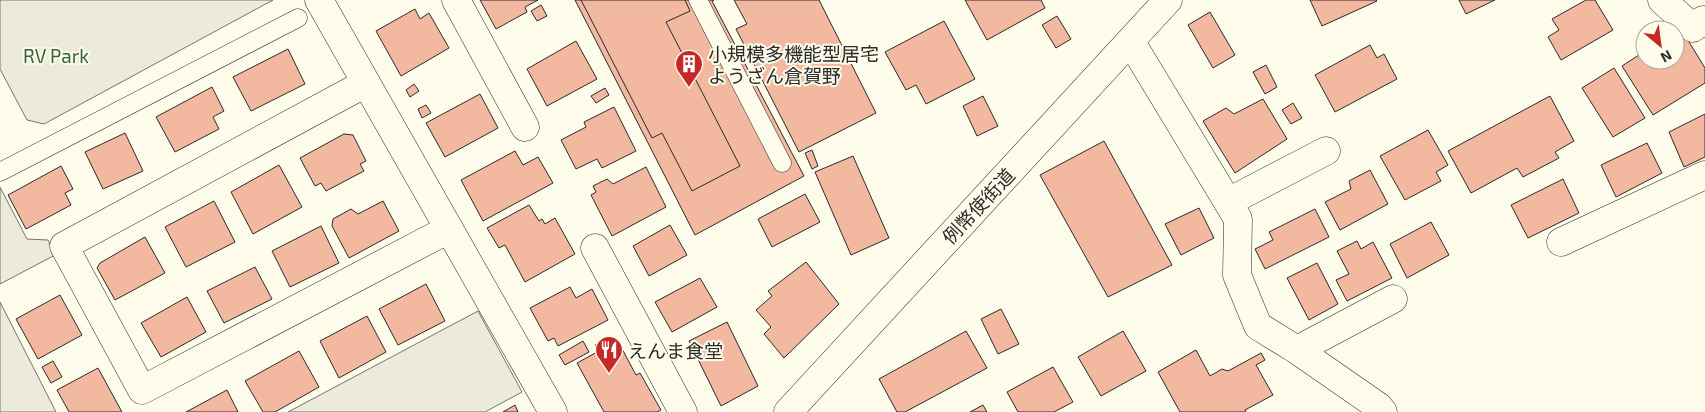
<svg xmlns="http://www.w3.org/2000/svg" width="1705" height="412" font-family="'Exo 2','Noto Sans JP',sans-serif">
<rect width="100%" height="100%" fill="#fdfbea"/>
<g fill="#ecebdb" stroke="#74746e">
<path d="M0 0H273L44 124 27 120 0 69Z"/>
<path d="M0 187 27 239 48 240 55 255 0 284Z"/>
</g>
<g fill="#eceadb" stroke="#74746e">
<path d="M0 302 56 412H0Z"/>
<path d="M478 311 522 392 485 412H288Z"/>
</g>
<g fill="#f2b8a0" stroke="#2b2b2b">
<path d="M480 0H538L525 7 527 12 496 29Z"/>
<path d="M575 0H714L712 1 804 176 695 235Z"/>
<path d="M581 0H685L690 11 666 22 740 166 692 191 662 133 652 138Z"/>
<path d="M734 0H819L876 113 799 152 736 29 747 24Z"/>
<path d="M965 0H1041L1045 8 987 40Z"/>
<path d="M1310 0H1376L1377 1 1322 26Z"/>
<path d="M1459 0H1495L1466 14Z"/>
<path d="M1586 0H1595L1613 30 1561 60 1548 37 1559 30 1552 19Z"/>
<path d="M541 5 547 16 537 21 531 11Z"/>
<path d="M415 9 420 19 429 13 449 48 401 76 376 31Z"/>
<path d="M1210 12 1235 55 1213 68 1188 25Z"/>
<path d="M1057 16 1071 39 1056 48 1042 25Z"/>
<path d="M944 21 975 79 926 104 916 85 906 90 885 52Z"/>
<path d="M1686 37 1705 68V83L1653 115 1622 66 1645 51V60H1675V44Z"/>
<path d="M576 41 597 79 547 106 527 69Z"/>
<path d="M1370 45 1377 58 1384 54 1397 79 1335 112 1315 75Z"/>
<path d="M288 49 305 84 251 111 233 77Z"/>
<path d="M1266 65 1277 87 1265 94 1253 72Z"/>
<path d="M1614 68 1645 118 1613 137 1582 88Z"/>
<path d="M414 84 419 91 410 97 406 90Z"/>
<path d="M212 87 224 111 213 117 219 129 175 152 156 117Z"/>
<path d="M605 88 609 95 596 103 591 96Z"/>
<path d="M480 94 498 128 445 157 426 123Z"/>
<path d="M983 96 998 126 977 136 963 106Z"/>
<path d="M1550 96 1574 141 1555 152 1559 158 1523 177 1517 168 1471 193 1448 151Z"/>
<path d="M1263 99 1287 139 1235 173 1203 121 1226 108 1234 114Z"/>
<path d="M1293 103 1302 118 1291 124 1282 110Z"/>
<path d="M426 105 431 113 422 118 418 109Z"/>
<path d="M614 107 636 151 602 168 597 159 576 169 561 140 586 127 584 122Z"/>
<path d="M1705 114V157L1684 167 1669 132Z"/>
<path d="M1428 130 1448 165 1436 172 1441 181 1405 200 1380 156Z"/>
<path d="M125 133 143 171 103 189 85 152Z"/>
<path d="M344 134 353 135 366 161 360 164 364 171 326 191 321 183 315 186 300 158Z"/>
<path d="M1104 141 1172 265 1108 297 1040 175Z"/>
<path d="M1647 143 1662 173 1616 197 1601 165Z"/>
<path d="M812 150 818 166 812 169 805 153Z"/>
<path d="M515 151 523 165 538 157 553 183 483 221 461 180Z"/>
<path d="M853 156 889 238 851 255 815 172Z"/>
<path d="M279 165 302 207 253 234 231 192Z"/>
<path d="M61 166 73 189 65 193 71 205 26 229 8 195Z"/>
<path d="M646 167 666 207 612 236 591 195 596 192 593 186 607 179 613 184Z"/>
<path d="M1370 170 1388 204 1340 230 1325 202 1351 189 1349 181Z"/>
<path d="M1563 179 1579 213 1528 238 1511 205Z"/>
<path d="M805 194 820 222 772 247 758 219Z"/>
<path d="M214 201 235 242 186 267 165 227Z"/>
<path d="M383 201 399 231 349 258 332 226 333 219 351 209 358 214Z"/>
<path d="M529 205 539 221 542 219 545 224 555 218 575 254 525 282 505 245 499 248 487 228Z"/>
<path d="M1199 208 1214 238 1181 255 1165 224Z"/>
<path d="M1315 209 1329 237 1265 269 1255 249 1273 240 1269 232Z"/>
<path d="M1431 222 1449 255 1407 278 1390 244Z"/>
<path d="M670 225 687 255 649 276 633 246Z"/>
<path d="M321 226 339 263 290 287 272 251Z"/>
<path d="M145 237 165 273 115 300 97 268 100 263Z"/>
<path d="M1357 241 1361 249 1373 242 1392 278 1347 301 1336 280 1349 274 1337 251Z"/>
<path d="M806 262 839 304 784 358 764 334 771 327 756 310 772 296 768 291Z"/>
<path d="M1317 263 1338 304 1309 320 1287 278Z"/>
<path d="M255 267 272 299 224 323 207 291Z"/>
<path d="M700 278 717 307 672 332 655 302Z"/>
<path d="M426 284 445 321 398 345 379 309Z"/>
<path d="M570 287 576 298 592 289 608 320 558 346 554 338 548 341 530 308Z"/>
<path d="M60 295 82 335 38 359 16 319Z"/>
<path d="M187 297 206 332 161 357 141 323Z"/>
<path d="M1001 309 1019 344 998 354 981 319Z"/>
<path d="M367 316 386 352 339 378 320 341Z"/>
<path d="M727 322 758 386 721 406 689 341Z"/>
<path d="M966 331 987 368 905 412H897L879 379Z"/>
<path d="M1123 331 1146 371 1101 396 1078 357Z"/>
<path d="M610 337 615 347 620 345 636 375 640 373 661 410 657 412H604L577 363 599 351 595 345Z"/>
<path d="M583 341 589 352 565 365 559 355Z"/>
<path d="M1196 350 1210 376 1222 369 1228 371 1261 353 1265 360 1256 365 1273 395 1245 410 1246 412H1180L1158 372Z"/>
<path d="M299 351 319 387 275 412H263L245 381Z"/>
<path d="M53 361 62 377 51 383 42 367Z"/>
<path d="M1053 367 1073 402 1054 412H1018L1007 392Z"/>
<path d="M98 368 122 412H69L57 390Z"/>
<path d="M227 390 238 412H186Z"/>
<path d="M515 405 518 412H503Z"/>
<path d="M983 405 987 412H970Z"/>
</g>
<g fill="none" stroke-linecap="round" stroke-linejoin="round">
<defs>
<g id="lane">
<path d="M698 0 782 163"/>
<path d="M0 172 298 18"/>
</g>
<g id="street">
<path d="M319 0 553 412"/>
<path d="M456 0 525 127"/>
<path d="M1662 0 1693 28 1703 20 1705 23"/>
<path d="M1131 42 1238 219 1237 275 1258 326 1297 350 1379 407 1383 412"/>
<path d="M366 83 64 246 142 390 449 229"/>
<path d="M1228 202 1326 151"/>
<path d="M1561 242 1705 175"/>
<path d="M595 248 683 412"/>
<path d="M1297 350 1393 299"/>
</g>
<path id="secondary" d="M788 412 1168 0"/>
</defs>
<use href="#lane" stroke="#2b2b2b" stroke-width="19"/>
<use href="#street" stroke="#2b2b2b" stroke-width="29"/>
<use href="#secondary" stroke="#2b2b2b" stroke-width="29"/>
<use href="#lane" stroke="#fdfbea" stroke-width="18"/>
<use href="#street" stroke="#fdfbea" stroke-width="28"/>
<use href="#secondary" stroke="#fdfbea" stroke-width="28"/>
</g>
<defs>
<symbol id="building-pin" viewBox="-11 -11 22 30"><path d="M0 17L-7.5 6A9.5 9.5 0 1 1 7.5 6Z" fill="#c62828" stroke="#fdfbea"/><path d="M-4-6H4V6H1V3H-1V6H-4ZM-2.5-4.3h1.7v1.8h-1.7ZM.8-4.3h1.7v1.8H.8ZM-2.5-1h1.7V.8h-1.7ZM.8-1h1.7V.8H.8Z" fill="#fff"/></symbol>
<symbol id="restaurant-pin" viewBox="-11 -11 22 30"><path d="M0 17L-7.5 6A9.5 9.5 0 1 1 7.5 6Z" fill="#c62828" stroke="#fdfbea"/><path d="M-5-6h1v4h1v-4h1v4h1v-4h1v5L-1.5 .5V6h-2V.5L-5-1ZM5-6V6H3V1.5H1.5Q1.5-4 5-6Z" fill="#fff"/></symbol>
</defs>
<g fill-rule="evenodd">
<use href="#building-pin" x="673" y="48" width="32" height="43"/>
<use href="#restaurant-pin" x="593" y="334" width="32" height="43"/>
</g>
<g text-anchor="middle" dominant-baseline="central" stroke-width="4" stroke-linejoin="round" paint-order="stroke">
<g font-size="19" fill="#2b2b2b" stroke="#fdfbea" text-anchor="start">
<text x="708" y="53">小規模多機能型居宅<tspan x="708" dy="22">ようざん倉賀野</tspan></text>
<text x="628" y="350">えんま食堂</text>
</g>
<g font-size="19" fill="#34623c" stroke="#fdfbea">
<text x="56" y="55">RV Park</text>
</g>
<g font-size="19" fill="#2b2b2b" stroke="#fdfbea">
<text transform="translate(978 206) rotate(-47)">例幣使街道</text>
</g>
</g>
<g transform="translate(1660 45) rotate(151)"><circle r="24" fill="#fdfbea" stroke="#a9a89e"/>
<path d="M0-4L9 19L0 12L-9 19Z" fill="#c62828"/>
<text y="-8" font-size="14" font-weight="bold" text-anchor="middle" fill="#2b2b2b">N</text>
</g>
</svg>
